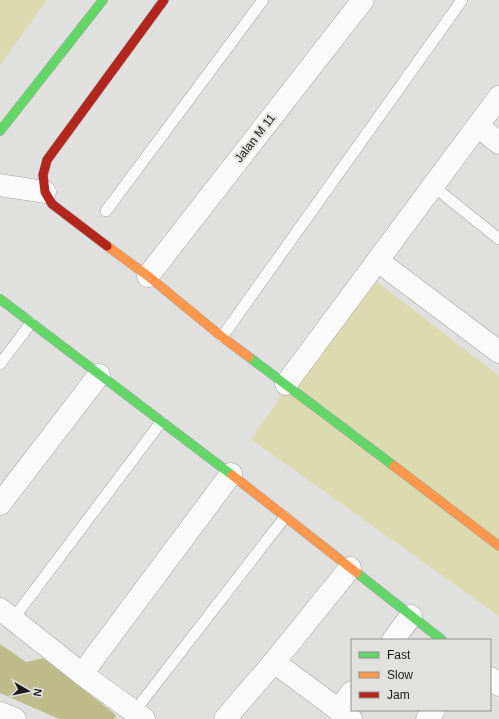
<svg xmlns="http://www.w3.org/2000/svg" width="499" height="719" viewBox="0 0 499 719" font-family="Arial,sans-serif">
<style>
.green{fill:#dcdaaf}
.forest{fill:#bfbc8c}
.lines{fill:none;stroke-linecap:round;stroke-linejoin:round}
.lane-casing{stroke:#a5a5a4;stroke-width:12}
.street-casing{stroke:#a5a5a4;stroke-width:23}
.fast-casing{stroke:#a5a5a4;stroke-width:10}
.slow-casing{stroke:#a5a5a4;stroke-width:10}
.jam-casing{stroke:#a5a5a4;stroke-width:10}
.lane{stroke:#fafafa;stroke-width:11}
.street{stroke:#fafafa;stroke-width:22}
.fast{stroke:#63d668;stroke-width:9}
.slow{stroke:#ff974d;stroke-width:9}
.jam{stroke:#b3261e;stroke-width:9}
.labels{text-anchor:middle;dominant-baseline:central;stroke-width:4;stroke-linejoin:round;paint-order:stroke}
.street-label{font-size:12px;fill:#1a1a18;stroke:#e1e1dd}
</style>
<rect width="100%" height="100%" fill="#e0e0de"/>
<!-- green -->
<g class="green">
<polygon points="0,0 47,0 0,65"/>
<polygon points="367,274 499,376 499,616 251,439"/>
</g>
<!-- forest -->
<polygon class="forest" points="0,644 26,662 44,658 116,715 115,719 59,719 0,693"/>
<g class="lines">
<defs>
<g id="lane">
<polyline points="433,186 499,239"/>
<polyline points="106,211 263,0"/>
<polyline points="222,337 462,0"/>
<polyline points="0,364 31,323"/>
<polyline points="13,619 161,422"/>
<polyline points="134,712 285,517"/>
</g>
<g id="street">
<polyline points="478,126 499,143"/>
<polyline points="0,185 45,192"/>
<polyline points="378,261 499,352"/>
<polyline points="148,276 363,0"/>
<polyline points="286,384 499,97"/>
<polyline points="0,504 99,375"/>
<polyline points="0,609 82,674 144,719"/>
<polyline points="393,640 411,616"/>
<polyline points="274,662 351,719"/>
<polyline points="82,674 231,474"/>
<polyline points="490,678 499,685"/>
<polyline points="339,710 352,692"/>
<polyline points="0,713 15,719"/>
<polyline points="225,719 274,662 350,568"/>
<polyline points="427,719 434,710"/>
</g>
<g id="fast">
<polyline points="0,131 103,0"/>
<polyline points="0,299 232,475"/>
<polyline points="249,357 394,466"/>
<polyline points="357,573 442,640"/>
</g>
<g id="slow">
<polyline points="107,246 148,276 222,337 249,357"/>
<polyline points="394,466 499,546"/>
<polyline points="232,475 357,573"/>
</g>
<polyline id="jam" points="107,246 52,204 45,192 43,175 47,160 164,0"/>
</defs>
<!-- lane casing -->
<use href="#lane" class="lane-casing"/>
<!-- street casing -->
<use href="#street" class="street-casing"/>
<!-- fast casing -->
<use href="#fast" class="fast-casing"/>
<!-- slow casing -->
<use href="#slow" class="slow-casing"/>
<!-- jam casing -->
<use href="#jam" class="jam-casing"/>
<!-- lane -->
<use href="#lane" class="lane"/>
<!-- street -->
<use href="#street" class="street"/>
<!-- fast -->
<use href="#fast" class="fast"/>
<!-- slow -->
<use href="#slow" class="slow"/>
<!-- jam -->
<use href="#jam" class="jam"/>
</g>
<g class="labels">
<!-- street labels -->
<g class="street-label">
<text transform="translate(255 138) rotate(-52)">Jalan M 11</text>
</g>
</g>
<!-- legend -->
<rect x="351" y="639" width="140" height="72" fill="#e1e1dd" stroke="#91918e"/>
<rect x="359" y="652" width="20" height="6" fill="#63d668" stroke="#91918e"/>
<text x="387" y="659" font-size="12" fill="#1a1a18">Fast</text>
<rect x="359" y="672" width="20" height="6" fill="#ff974d" stroke="#91918e"/>
<text x="387" y="679" font-size="12" fill="#1a1a18">Slow</text>
<rect x="359" y="692" width="20" height="6" fill="#b3261e" stroke="#91918e"/>
<text x="387" y="699" font-size="12" fill="#1a1a18">Jam</text>
<!-- north arrow -->
<g transform="translate(28 691) rotate(99)" stroke="#e1e1dd" stroke-width="3" paint-order="stroke">
<path d="M0-3L7 15L0 10L-7 15Z" fill="#1a1a18"/>
<text y="-6" font-size="11" font-weight="bold" text-anchor="middle" fill="#1a1a18">N</text>
</g>
</svg>
